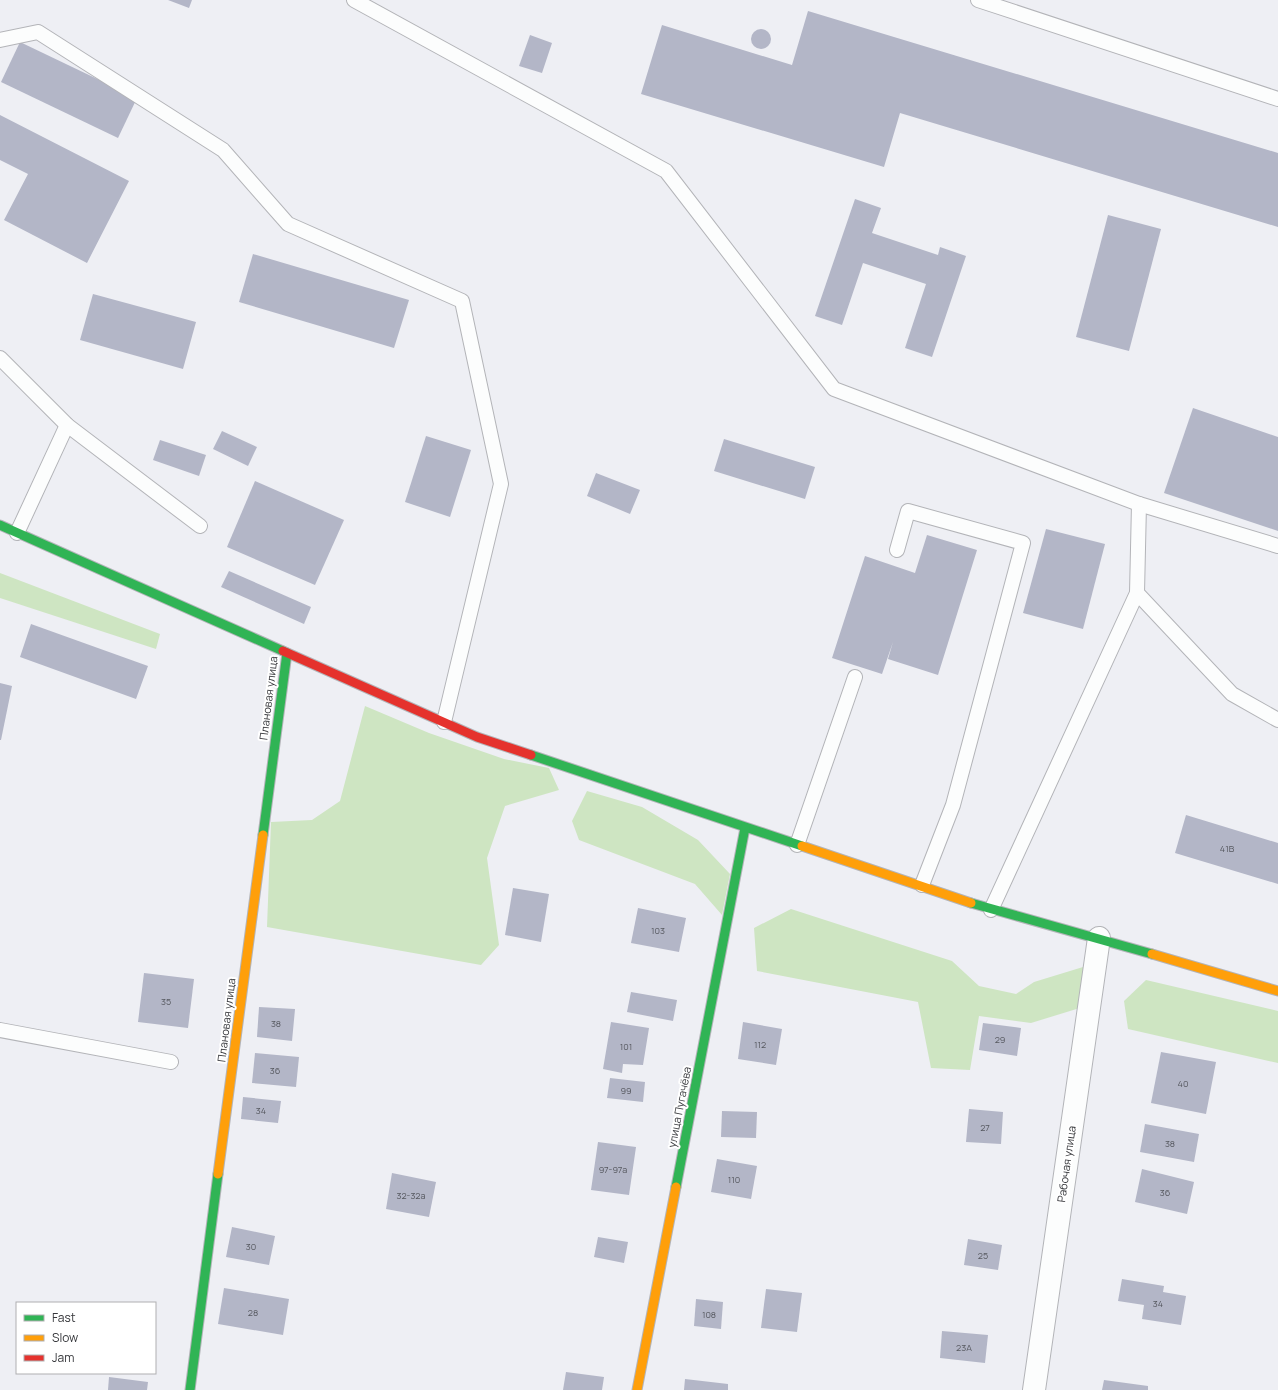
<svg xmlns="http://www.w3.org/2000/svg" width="1278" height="1390" viewBox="0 0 1278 1390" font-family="Manrope,sans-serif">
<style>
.green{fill:#cee5c2}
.building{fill:#b3b6c7}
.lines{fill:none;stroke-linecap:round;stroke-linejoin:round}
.lane-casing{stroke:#b3b4b8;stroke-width:16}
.street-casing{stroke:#b3b4b8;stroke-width:24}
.fast-casing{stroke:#b3b4b8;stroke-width:11}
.slow-casing{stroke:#b3b4b8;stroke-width:11}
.jam-casing{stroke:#b3b4b8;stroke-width:11}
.lane{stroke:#fcfdfd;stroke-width:14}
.street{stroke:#fcfdfd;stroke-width:22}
.fast{stroke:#30b455;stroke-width:9}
.slow{stroke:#ff9f0a;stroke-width:9}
.jam{stroke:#e5322d;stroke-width:9}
.labels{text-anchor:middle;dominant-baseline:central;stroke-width:4;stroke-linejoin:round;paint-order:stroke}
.number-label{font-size:9px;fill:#56585f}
.street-label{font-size:11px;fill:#37383c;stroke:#fff}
</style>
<rect width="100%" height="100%" fill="#eeeff4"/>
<!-- green -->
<g class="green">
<polygon points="0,573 160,634 156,649 0,598"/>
<polygon points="365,706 429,733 504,759 549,768 559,790 505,806 487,858 499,945 481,965 267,927 271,822 312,820 340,801"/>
<polygon points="587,791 642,807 698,840 730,874 722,915 695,884 579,840 572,821"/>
<polygon points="791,909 952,961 979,986 1016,994 1034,982 1083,967 1083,1007 1031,1023 979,1016 970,1070 931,1068 918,1002 757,971 754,928"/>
<polygon points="1146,980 1278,1011 1278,1063 1128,1029 1124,1001"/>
</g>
<!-- building -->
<g class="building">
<polygon points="168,0 192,0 189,8"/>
<polygon points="808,11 1278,153 1278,227 900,113 884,167 641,94 662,25 792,65"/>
<circle cx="761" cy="39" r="10"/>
<polygon points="530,35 552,43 542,73 519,66"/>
<polygon points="20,42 137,98 118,138 1,82"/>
<polygon points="0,115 129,181 87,263 4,220 28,174 0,160"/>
<polygon points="855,199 881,208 872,233 938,255 940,247 966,256 932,357 905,348 926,284 863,263 842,325 815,316"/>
<polygon points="1108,215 1161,229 1129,351 1076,337"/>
<polygon points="253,254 409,300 394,348 239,302"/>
<polygon points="93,294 196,322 183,369 80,340"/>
<polygon points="1193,408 1278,437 1278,531 1164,493"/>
<polygon points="222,431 257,447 248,466 213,449"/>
<polygon points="426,436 471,450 450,517 405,502"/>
<polygon points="724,439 815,467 805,499 714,471"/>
<polygon points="160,440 206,455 199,476 153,460"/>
<polygon points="596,473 640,490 630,514 587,496"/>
<polygon points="255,481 344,520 315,585 227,547"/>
<polygon points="1046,529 1105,544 1083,629 1023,613"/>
<polygon points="927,535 977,550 938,675 888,659 893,642 882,674 832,658 865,556 915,573"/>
<polygon points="229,571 311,607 304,624 221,587"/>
<polygon points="31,624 148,666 136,699 20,657"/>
<polygon points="0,683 12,686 1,740 0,740"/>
<polygon points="1186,815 1278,843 1278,884 1175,853"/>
<polygon points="513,888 549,894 541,942 505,935"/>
<polygon points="638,908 686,918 679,952 631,943"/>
<polygon points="144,973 194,979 188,1028 138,1022"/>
<polygon points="631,992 677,1000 673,1021 627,1012"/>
<polygon points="259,1007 295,1009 292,1041 257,1037"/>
<polygon points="611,1022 649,1028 643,1065 623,1064 622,1073 603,1069"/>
<polygon points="743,1022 782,1029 776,1065 738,1059"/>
<polygon points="983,1023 1021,1028 1017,1056 979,1050"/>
<polygon points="1161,1052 1216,1062 1206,1114 1151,1103"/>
<polygon points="255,1053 299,1057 296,1087 252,1083"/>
<polygon points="610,1078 645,1082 643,1102 607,1098"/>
<polygon points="243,1097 281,1101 278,1123 241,1119"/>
<polygon points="969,1109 1003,1112 1001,1144 966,1142"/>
<polygon points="722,1111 757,1112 756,1138 721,1137"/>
<polygon points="1145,1124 1199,1134 1194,1162 1140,1152"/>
<polygon points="598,1142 636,1147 629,1195 591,1190"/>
<polygon points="717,1159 757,1166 751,1199 711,1192"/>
<polygon points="1142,1169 1194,1182 1187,1214 1135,1202"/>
<polygon points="392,1173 436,1182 429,1217 386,1209"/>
<polygon points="232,1227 275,1236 269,1265 226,1257"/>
<polygon points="598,1237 628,1242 624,1263 594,1257"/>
<polygon points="968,1239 1002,1245 998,1270 964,1265"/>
<polygon points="1122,1279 1164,1286 1163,1292 1186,1296 1181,1325 1142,1319 1144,1305 1118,1301"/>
<polygon points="224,1288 289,1299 283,1335 218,1324"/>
<polygon points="766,1289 802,1293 797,1332 761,1328"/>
<polygon points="696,1299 723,1302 721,1329 694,1326"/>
<polygon points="942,1331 988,1335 985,1363 940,1358"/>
<polygon points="566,1372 604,1377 602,1390 563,1390"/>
<polygon points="109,1377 148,1382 147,1390 108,1390"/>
<polygon points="685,1379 728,1384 728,1390 684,1390"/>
<polygon points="1104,1380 1148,1386 1148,1390 1102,1390"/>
</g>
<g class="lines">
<defs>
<g id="lane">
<polyline points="354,0 666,171 834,389 1139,504 1278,546"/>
<polyline points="978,0 1278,99"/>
<polyline points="0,40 38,32 223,150 288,224 462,301 501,484 444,722"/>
<polyline points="0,358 67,425 200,526"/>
<polyline points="1139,504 1137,593 1232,694 1278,720"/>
<polyline points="17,533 67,425"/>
<polyline points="897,550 908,511 1023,543 953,805 922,885"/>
<polyline points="797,845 855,677"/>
<polyline points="991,910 1137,593"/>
<polyline points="0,1030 171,1062"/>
</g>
<polyline id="street" points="1034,1390 1099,938"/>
<g id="fast">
<polyline points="0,525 283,651"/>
<polyline points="531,755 802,846"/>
<polyline points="263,835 287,653"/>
<polyline points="971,903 1152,954"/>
<polyline points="676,1187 745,828"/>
<polyline points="190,1390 218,1174"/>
</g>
<g id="slow">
<polyline points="802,846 971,903"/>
<polyline points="1152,954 1278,991"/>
<polyline points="218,1174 263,835"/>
<polyline points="637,1390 676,1187"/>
</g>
<polyline id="jam" points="283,651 477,737 531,755"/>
</defs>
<!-- lane casing -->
<use href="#lane" class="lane-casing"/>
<!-- street casing -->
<use href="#street" class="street-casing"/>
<!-- fast casing -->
<use href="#fast" class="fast-casing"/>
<!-- slow casing -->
<use href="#slow" class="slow-casing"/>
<!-- jam casing -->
<use href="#jam" class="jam-casing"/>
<!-- lane -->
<use href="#lane" class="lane"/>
<!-- street -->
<use href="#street" class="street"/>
<!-- fast -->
<use href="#fast" class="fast"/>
<!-- slow -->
<use href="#slow" class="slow"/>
<!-- jam -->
<use href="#jam" class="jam"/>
</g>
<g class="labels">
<!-- number labels -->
<g class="number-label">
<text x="1227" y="848">41В</text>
<text x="658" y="930">103</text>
<text x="166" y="1001">35</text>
<text x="276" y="1023">38</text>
<text x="1000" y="1039">29</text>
<text x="760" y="1044">112</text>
<text x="626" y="1046">101</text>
<text x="275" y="1070">36</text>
<text x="1183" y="1083">40</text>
<text x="626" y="1090">99</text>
<text x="261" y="1110">34</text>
<text x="985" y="1127">27</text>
<text x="1170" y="1143">38</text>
<text x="613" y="1169">97-97а</text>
<text x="734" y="1179">110</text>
<text x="1165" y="1192">36</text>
<text x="411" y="1195">32-32а</text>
<text x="251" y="1246">30</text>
<text x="983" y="1255">25</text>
<text x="1158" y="1303">34</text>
<text x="253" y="1312">28</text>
<text x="709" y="1314">108</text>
<text x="964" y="1347">23А</text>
</g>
<!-- street labels -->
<g class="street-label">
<text transform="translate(268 698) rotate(-83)">Плановая улица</text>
<text transform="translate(226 1020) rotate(-83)">Плановая улица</text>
<text transform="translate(679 1107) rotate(-79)">улица Пугачёва</text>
<text transform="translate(1066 1164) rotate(-82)">Рабочая улица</text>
</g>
</g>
<!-- legend -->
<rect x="16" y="1302" width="140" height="72" fill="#ffffff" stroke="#afafb1"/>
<rect x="24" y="1315" width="20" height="6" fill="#30b455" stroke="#afafb1"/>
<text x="52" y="1322" font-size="12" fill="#37383c">Fast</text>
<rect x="24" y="1335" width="20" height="6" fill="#ff9f0a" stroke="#afafb1"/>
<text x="52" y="1342" font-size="12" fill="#37383c">Slow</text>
<rect x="24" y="1355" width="20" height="6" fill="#e5322d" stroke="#afafb1"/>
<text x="52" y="1362" font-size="12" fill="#37383c">Jam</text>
</svg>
